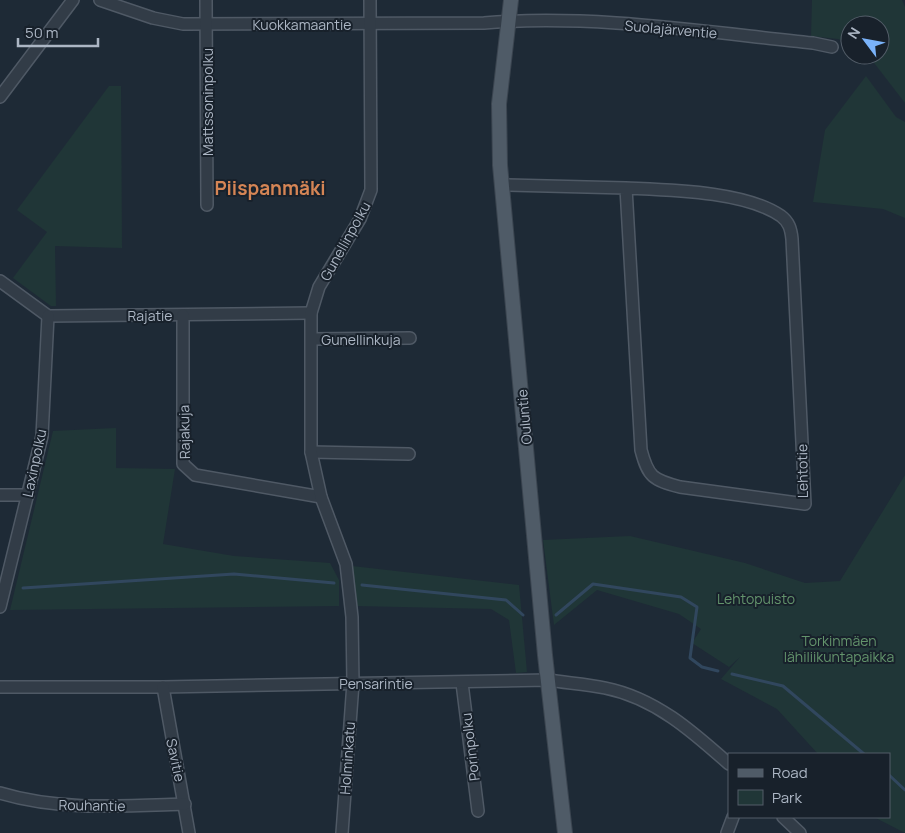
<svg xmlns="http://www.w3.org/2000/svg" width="905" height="833" viewBox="0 0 905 833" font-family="Manrope,sans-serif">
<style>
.green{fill:#203637}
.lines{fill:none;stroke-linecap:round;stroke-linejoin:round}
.stream{stroke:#31475e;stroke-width:3}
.minor-casing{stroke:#4f5965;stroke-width:14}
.major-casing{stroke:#3b4550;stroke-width:16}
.minor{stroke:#323c47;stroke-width:11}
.major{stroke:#4f5b67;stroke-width:14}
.labels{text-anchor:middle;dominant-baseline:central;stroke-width:4;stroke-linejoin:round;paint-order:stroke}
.street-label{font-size:14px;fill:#acb6c4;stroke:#18212b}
.park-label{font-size:14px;fill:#63946c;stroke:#18212b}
.district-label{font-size:19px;font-weight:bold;fill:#d58555;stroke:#18212b}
</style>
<rect width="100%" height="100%" fill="#1e2a36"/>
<!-- green -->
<g class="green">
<polygon points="812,0 902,0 905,7 905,103 868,55 880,55 880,25 850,25 850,44 838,39 811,36"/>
<polygon points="866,76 896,117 905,122 905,218 883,209 813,202 825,130"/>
<polygon points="109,86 121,86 122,248 55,246 56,306 51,306 13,278 47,232 17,210"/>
<polygon points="116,428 116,468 175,469 163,544 234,556 330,563 339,580 339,606 10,610 53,431"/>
<polygon points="905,475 905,833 874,817 889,817 889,754 818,754 777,709 721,679 740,657 729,667 692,643 701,629 679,614 597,590 554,625 543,540 630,536 745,563 805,583 840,581"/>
<polygon points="352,566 519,585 527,672 516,673 509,620 491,609 356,606"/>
</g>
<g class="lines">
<!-- stream -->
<g class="stream">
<polyline points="362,585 506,600 523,615"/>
<polyline points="23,588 234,574 334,583"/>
<polyline points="556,615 593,584 681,597 697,607 690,658 702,667 718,671"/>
<polyline points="732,674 783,686 864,754"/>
<polyline points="889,775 905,790"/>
</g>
<defs>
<g id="minor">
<path d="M100,0L153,18L183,24L484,23C593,14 705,32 813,43L832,47"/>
<polyline points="206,0 207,205"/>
<polyline points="0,97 73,0"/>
<path d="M503,185L626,188C669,190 745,191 781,216C789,222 791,229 792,239L805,504L680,487C653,480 648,477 641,450L626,188"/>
<polyline points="0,281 48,316 311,313"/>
<polyline points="183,315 183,464 195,475 321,497"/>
<polyline points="312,339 410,338"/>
<polyline points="311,452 409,454"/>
<polyline points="0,495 28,495"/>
<polyline points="0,607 42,436 48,316"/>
<polyline points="462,683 478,811"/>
<path d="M0,687H163L548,680C567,683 587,684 605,688C655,698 692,731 729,764"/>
<polyline points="163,687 189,833"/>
<path d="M0,793C59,811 124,806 185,804"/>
<polyline points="783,817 800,833"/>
<polyline points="342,833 353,683 352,617 346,564 321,497 311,452 311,313 319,287 360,219 371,190 370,0"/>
<polyline points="727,833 733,817"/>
</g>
<polyline id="major" points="511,0 499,104 500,165 545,655 565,833"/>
</defs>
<!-- minor casing -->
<use href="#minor" class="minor-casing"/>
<!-- major casing -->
<use href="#major" class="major-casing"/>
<!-- minor -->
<use href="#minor" class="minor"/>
<!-- major -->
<use href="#major" class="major"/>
</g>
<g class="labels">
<!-- street labels -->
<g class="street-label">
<text x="302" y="24">Kuokkamaantie</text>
<text transform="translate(671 29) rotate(5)">Suolajärventie</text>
<text transform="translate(207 102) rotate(-90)">Mattssoninpolku</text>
<text transform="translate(345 241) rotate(-61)">Gunellinpolku</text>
<text x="150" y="315">Rajatie</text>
<text x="361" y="339">Gunellinkuja</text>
<text transform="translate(524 417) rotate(-95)">Ouluntie</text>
<text transform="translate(184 432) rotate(-91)">Rajakuja</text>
<text transform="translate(34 463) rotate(-78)">Laxinpolku</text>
<text transform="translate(802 471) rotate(-91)">Lehtotie</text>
<text x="376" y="683">Pensarintie</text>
<text transform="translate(470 747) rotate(-97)">Porinpolku</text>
<text transform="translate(347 758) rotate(-86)">Holminkatu</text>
<text transform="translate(176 760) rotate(78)">Savitie</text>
<text transform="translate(92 805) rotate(1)">Rouhantie</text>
</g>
<!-- park labels -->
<g class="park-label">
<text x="756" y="598">Lehtopuisto</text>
<text x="839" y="640">Torkinmäen<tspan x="839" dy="16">lähiliikuntapaikka</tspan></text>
</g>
<!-- district labels -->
<g class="district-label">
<text x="270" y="188">Piispanmäki</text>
</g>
</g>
<!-- legend -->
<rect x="728" y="753" width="162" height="65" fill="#18212b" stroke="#535d68"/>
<rect x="738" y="769" width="25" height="8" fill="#4f5b67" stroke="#535d68"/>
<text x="772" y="778" font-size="15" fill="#acb6c4">Road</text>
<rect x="738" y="790" width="25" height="15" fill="#203637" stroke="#535d68"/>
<text x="772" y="803" font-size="15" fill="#acb6c4">Park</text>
<!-- north arrow -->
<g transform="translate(865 40) rotate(302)"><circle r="24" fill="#18212b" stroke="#535d68"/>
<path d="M0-4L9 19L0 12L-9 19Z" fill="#7ab3fa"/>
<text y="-8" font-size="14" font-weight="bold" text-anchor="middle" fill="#acb6c4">N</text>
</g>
<!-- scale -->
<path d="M18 38v8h80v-8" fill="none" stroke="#acb6c4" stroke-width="2.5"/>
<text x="25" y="38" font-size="15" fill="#acb6c4" stroke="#18212b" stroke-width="4" paint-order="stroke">50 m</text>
</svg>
